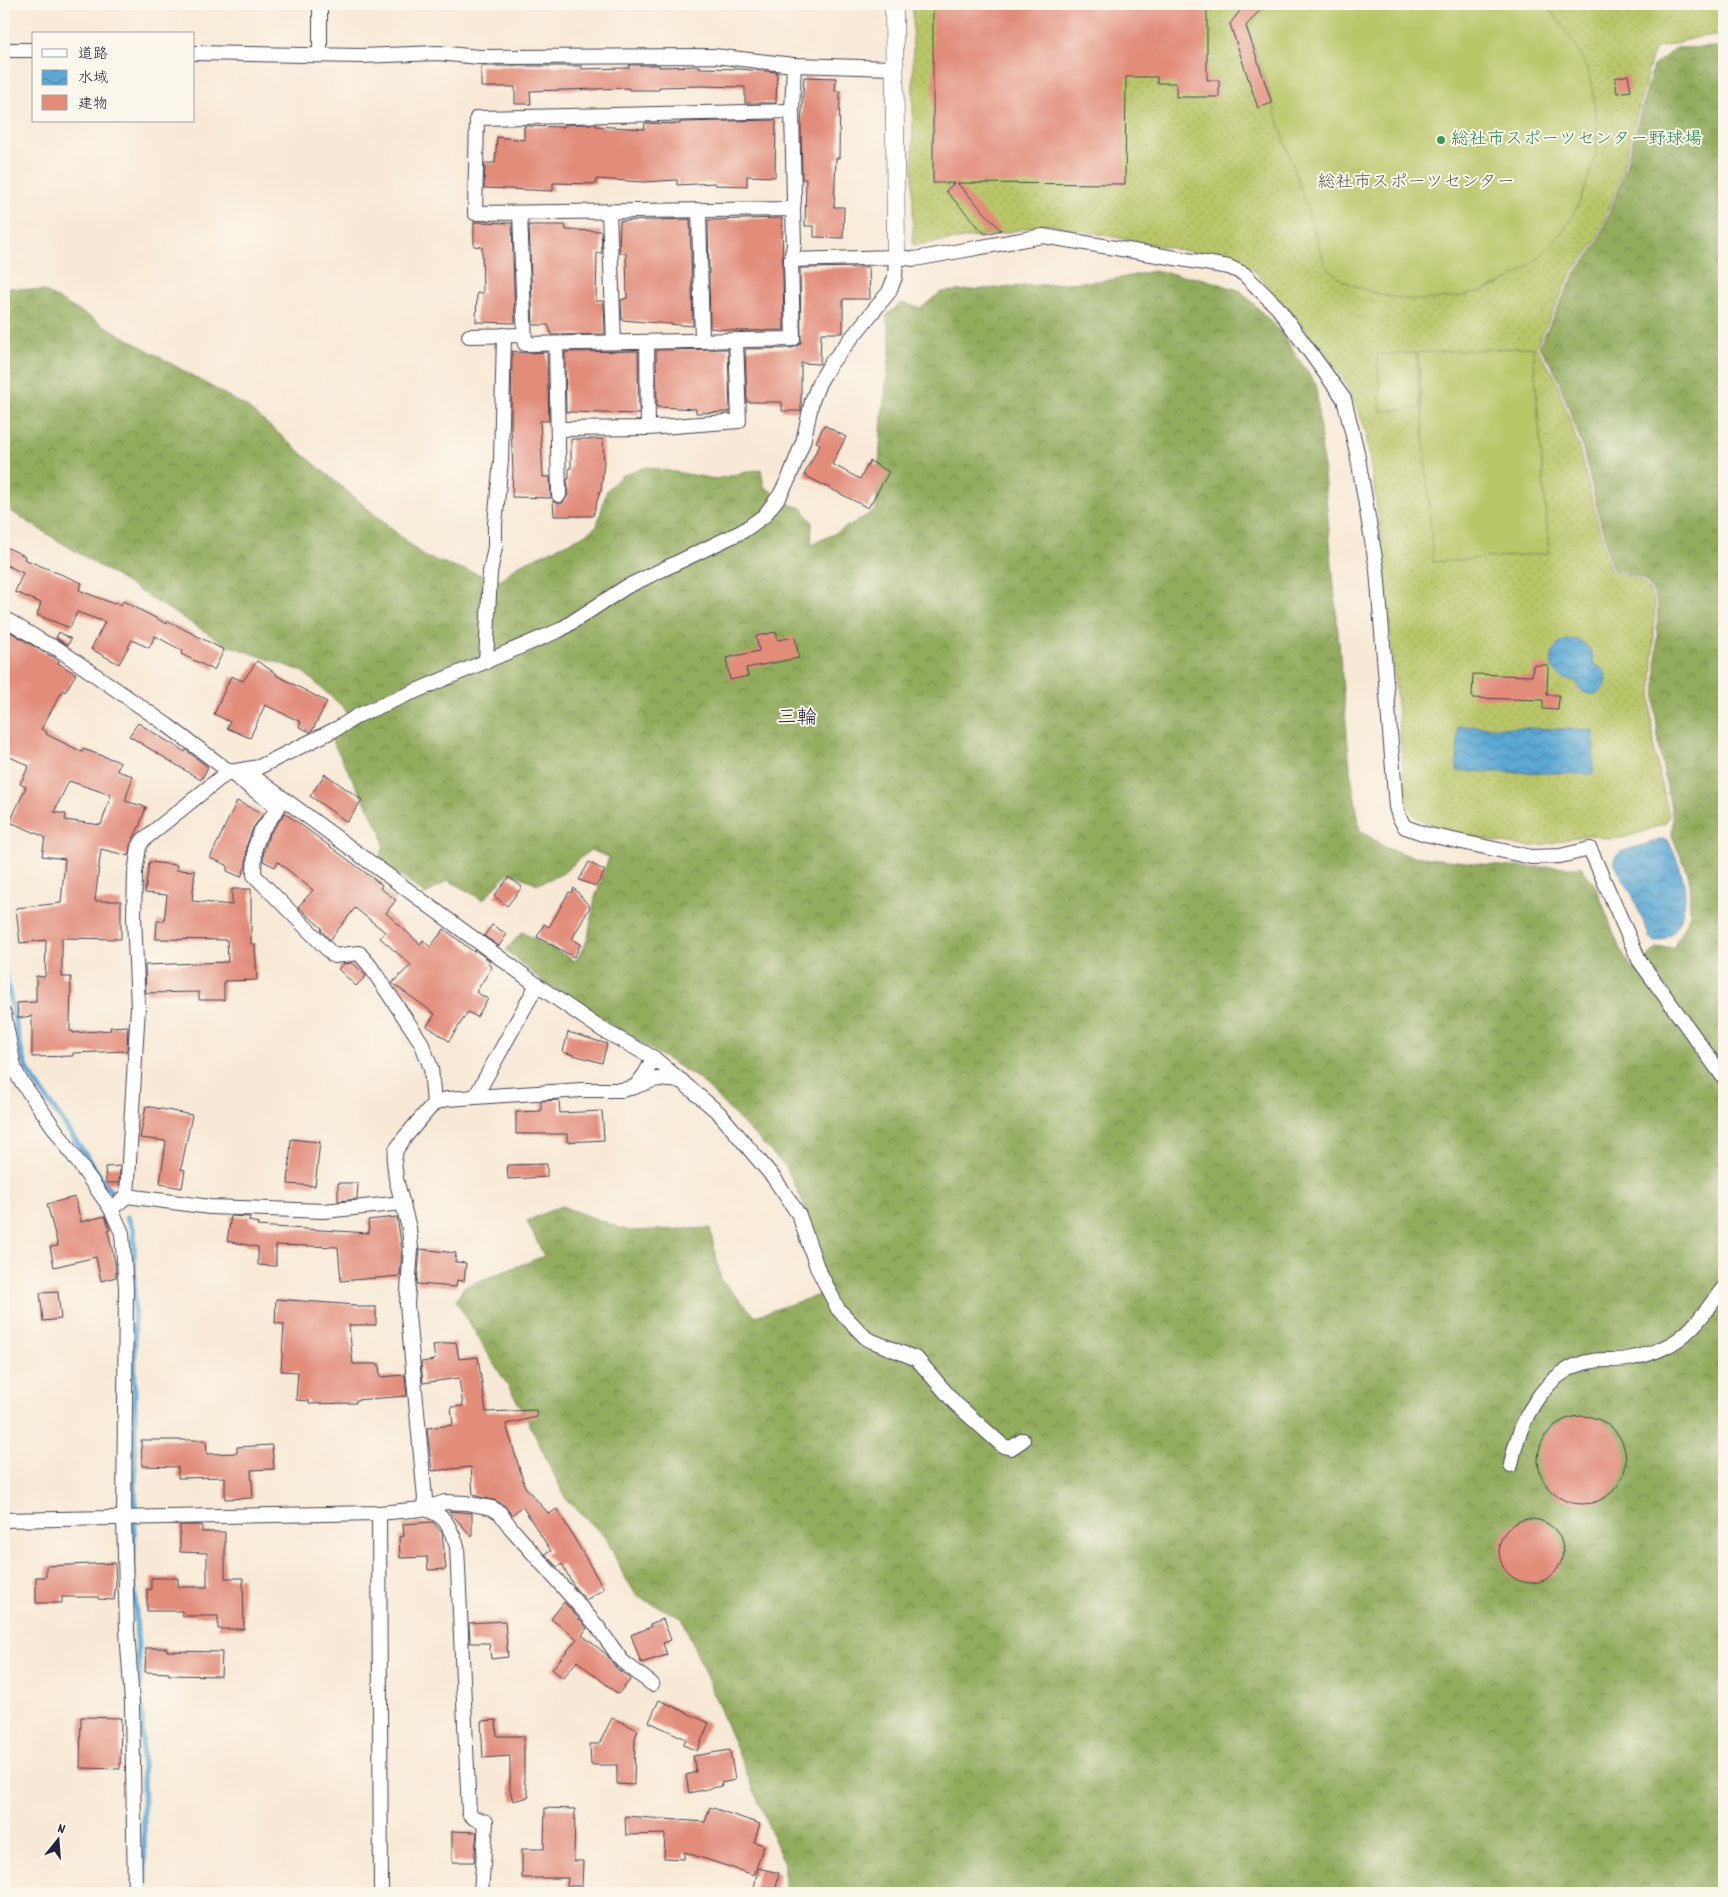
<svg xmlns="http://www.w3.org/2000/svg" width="1728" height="1897" viewBox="0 0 1728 1897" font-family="Dekko,'Klee One',sans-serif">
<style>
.grass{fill:url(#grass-dots);stroke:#6e7452}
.forest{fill:url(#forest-crowns);stroke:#5a664c}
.garden{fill:#b9c669;stroke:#6e7452}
.water{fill:url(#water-waves);stroke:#3e6588}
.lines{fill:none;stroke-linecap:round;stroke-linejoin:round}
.stream{stroke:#5ba8d4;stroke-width:5.5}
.building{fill:#e28c7a;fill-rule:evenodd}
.minor-casing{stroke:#424052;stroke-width:16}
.tertiary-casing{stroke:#424052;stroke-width:19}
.minor{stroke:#fff;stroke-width:14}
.tertiary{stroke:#fff;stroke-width:18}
.leisure-dot{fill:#2e9e5b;stroke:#fbf7ec;stroke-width:2}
.labels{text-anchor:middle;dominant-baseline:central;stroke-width:4;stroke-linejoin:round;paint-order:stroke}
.leisure-label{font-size:18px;fill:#27864d;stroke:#fbf7ec;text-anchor:start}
.park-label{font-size:18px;fill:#575b4b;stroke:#fbf7ec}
.quarter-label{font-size:20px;fill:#22223b;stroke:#fbf7ec}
</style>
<defs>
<pattern id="grass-dots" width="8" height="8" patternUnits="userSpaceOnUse" patternTransform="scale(1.25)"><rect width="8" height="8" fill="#b9c669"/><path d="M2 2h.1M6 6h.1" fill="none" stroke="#9faa5c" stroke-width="1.8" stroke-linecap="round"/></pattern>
<pattern id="forest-crowns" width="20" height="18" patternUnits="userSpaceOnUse" patternTransform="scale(1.25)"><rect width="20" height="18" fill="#92ab5d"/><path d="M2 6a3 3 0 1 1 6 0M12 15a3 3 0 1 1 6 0" fill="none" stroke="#778b4e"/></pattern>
<pattern id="water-waves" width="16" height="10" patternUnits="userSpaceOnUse" patternTransform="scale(1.25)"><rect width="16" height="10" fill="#5ba8d4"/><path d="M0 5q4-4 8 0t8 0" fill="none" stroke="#4b88ad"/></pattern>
</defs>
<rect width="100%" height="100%" fill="#fbf7ec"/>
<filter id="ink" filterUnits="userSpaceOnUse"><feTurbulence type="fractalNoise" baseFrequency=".02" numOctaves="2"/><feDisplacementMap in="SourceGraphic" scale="10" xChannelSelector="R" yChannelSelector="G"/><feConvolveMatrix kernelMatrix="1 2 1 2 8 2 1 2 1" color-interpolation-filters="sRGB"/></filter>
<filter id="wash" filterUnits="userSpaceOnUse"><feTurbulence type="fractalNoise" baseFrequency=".0096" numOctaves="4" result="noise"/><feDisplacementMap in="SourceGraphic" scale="20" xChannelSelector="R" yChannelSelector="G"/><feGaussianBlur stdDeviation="1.12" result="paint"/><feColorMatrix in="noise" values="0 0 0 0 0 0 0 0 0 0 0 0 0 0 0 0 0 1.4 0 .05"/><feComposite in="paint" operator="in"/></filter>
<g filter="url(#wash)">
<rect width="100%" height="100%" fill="#f8e9d6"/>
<!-- grass -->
<path class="grass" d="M913,4H1724V36H1702L1654,49L1620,179L1595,244L1572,272L1536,347L1554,375L1578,444L1610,571C1636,578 1646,576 1655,605L1651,712L1655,754L1669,816L1665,823C1648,829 1629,839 1610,839C1604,839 1598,835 1592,835C1569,836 1547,848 1524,846C1505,845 1433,828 1418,818C1411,813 1409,807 1406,800L1382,543L1365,427L1343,378L1296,319L1252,268L1234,260L1046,224L998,234L913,245Z"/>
<!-- forest -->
<path class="forest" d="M1724,47V1893H784V1863L682,1618L638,1597L624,1576L606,1538L566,1499L523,1411L456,1301L464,1287L544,1256L527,1221L561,1206L629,1231L710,1228L721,1280L755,1316L822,1294L801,1242L809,1215L786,1167L699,1079L544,983L506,950L522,932L576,961L588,938L595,898L609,857L590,850L562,874L538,884L509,872L483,900L448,880L426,895L379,860L384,845L381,832L330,737L354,724L344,708L302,671L225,644L4,507V287L44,291L247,407L425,557L500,581L517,566L581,537L597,526L607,490L621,476L646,467L716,479L761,469L764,486L788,504L802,508L812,522L811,545L838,532L876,510L882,417L891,345L886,316L901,303L921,308L941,292L1111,280L1154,271L1204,279L1241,291L1280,331L1316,385L1350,768L1360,830L1386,848L1412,856L1509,867H1581L1596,887L1619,947L1633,970L1657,948L1674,947L1690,914L1689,876L1672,836L1673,819L1660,753L1655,710L1658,605C1648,575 1640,577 1612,569L1581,442L1556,373L1539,346L1575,273L1597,245L1623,177L1653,66L1676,48Z"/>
<!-- garden -->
<g class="garden">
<path d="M1267,4H1541L1546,5C1565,29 1584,53 1591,84C1596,106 1599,129 1596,151C1595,159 1592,166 1590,173C1574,231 1529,282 1467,295C1452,298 1438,299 1422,300C1396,300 1365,292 1342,280C1336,276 1330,269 1325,264L1248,28Z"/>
<polygon points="1533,347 1549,553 1433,562 1418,353"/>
<polygon points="1416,353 1420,408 1381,411 1377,355"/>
</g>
<!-- water -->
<g class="water">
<path d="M1571,639C1585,641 1594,650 1593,664C1602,667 1607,672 1607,682L1600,692C1589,697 1580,693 1576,681L1564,679L1553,669C1548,654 1556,642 1571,639Z"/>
<polygon points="1458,726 1594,730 1593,774 1457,771"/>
<path d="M1663,839L1668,840C1681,867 1693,895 1678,924C1673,935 1667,939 1655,942L1650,938L1632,894L1615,865V857L1620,852Z"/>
</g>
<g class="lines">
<!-- stream -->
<g class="stream">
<polyline points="4,969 22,1054 28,1071 111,1192"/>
<polyline points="127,1217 134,1230 135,1508 133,1566 142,1718 145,1893"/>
</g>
</g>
<g id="blocks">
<!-- building -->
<g class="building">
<polygon points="933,4 1207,4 1207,80 1219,80 1219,97 1176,97 1176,83 1157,83 1157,77 1126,77 1125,184 957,183 1001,230 985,234 946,191 954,183 933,183"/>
<polygon points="1245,4 1265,4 1246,26 1272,103 1258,108 1230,24"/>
<polygon points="629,65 659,65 659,67 700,66 700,68 740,69 777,72 776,103 745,103 745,87 701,86 659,87 659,90 629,90 629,88 530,91 531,104 515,104 515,87 481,87 481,66 582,66 582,69 629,68"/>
<polygon points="1628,75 1631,91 1617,93 1615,78"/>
<polygon points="804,77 836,78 835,91 840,91 839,158 836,158 834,207 844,207 843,238 814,237 814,226 805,226 806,179 802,179 801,126"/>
<polygon points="776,120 775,177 747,176 747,186 715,185 715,183 677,185 677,180 643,182 596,179 596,184 553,183 553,191 484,188 485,163 495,163 497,137 524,140 524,126 564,127 564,125 593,124 596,124 596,126 644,129 645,123 680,124 680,122"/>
<polygon points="782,218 784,330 740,331 710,328 708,220"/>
<polygon points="690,219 693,326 622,320 621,300 627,298 626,253 619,253 620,221"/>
<polygon points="474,222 512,223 515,323 476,322 477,293 483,293 482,247 474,246"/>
<polygon points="529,225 565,225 566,230 601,231 602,253 597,253 596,301 604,301 605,334 552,335 548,325 533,325"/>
<polygon points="869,267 870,299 843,299 843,333 821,333 820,364 801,363 801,411 782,411 782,402 747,402 745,349 793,348 801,343 800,268"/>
<polygon points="728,349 730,412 696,413 696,409 657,407 656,350"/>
<polygon points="512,351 525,353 547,352 549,421 540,421 543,477 550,477 551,498 512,497 513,471 511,427"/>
<polygon points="638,351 639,414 566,412 565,352"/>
<polygon points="824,425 846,437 832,464 860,479 870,461 889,472 868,508 804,475 820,444 816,442"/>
<polygon points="571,439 603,439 604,462 601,491 600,491 593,516 554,516 553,501 559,504 563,503 568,495 567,479 569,479 569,468 571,468"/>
<polygon points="4,546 25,556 24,559 82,583 79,590 114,604 115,602 121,605 123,601 167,624 168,621 224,650 214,670 181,654 183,651 155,636 149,648 132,640 119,664 91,649 105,622 77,612 70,628 37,615 41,603 15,592 23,573 4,564"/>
<path d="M4,628L48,655L54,657L59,661L58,663L76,674L65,692L63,690L41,729L47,732L46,734L82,752L83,749L120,762L117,771L133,776L125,801L146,807L139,827L130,845L129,856L101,849L95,901H121V939L62,938V977H71L70,1031H73V1033L111,1030L110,1027L128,1026L127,1051L73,1053V1056L32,1057V1016L18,1018L17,1003L36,1002V976L45,977L46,940L20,943L16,908L61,903L65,859L42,856L45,837L10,822L26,787L20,784L29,766L4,754ZM69,781L111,795L101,825L65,820L66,814L54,812Z"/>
<polygon points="59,632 71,639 68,645 56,638"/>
<polygon points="776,632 778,640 795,637 799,658 746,668 748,676 730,680 726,658 759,651 756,636"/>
<polygon points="257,661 277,674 276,675 327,702 312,731 310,732 299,727 301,722 265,705 250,738 227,728 230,722 214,714 231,676 243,681"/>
<polygon points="1533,665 1548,665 1547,695 1559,695 1558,710 1543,709 1543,700 1472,698 1473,674 1532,676"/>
<polygon points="138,723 185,752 186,750 208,767 201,780 129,736"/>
<polygon points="325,774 362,800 347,822 310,796"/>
<polygon points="237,801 263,814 253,828 247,844 246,866 241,877 227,871 227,865 210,858"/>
<polygon points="285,813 382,885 380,888 396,900 386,913 420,944 423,940 430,947 444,929 474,952 475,950 490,961 488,964 492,967 476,992 488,999 477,1017 468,1012 449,1041 427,1026 435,1014 392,983 411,965 380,938 385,932 355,908 330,940 321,930 322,928 298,907 313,890 278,862 275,867 263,861 264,849 269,835"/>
<polygon points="149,862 177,865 176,870 195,871 192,901 232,905 232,889 251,889 251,944 255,944 257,980 224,981 224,1000 199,1000 199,992 146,993 145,965 228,962 227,940 156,939 157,921 164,921 167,895 145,893"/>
<polygon points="589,862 605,871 596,886 579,880"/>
<polygon points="509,877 522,887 507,906 494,896"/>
<polygon points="574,888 590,907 572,939 581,944 574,957 537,937 544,924 549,927 569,892 571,893"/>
<polygon points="492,925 507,934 499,946 484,936"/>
<polygon points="353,963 366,976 356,986 338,969 343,964"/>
<polygon points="568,1032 607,1044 602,1063 563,1052"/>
<polygon points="559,1100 560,1113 602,1111 604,1140 567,1142 567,1134 516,1134 516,1112 541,1111 541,1101"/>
<polygon points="146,1106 192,1115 181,1169 185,1170 182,1188 160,1184 166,1141 140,1138"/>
<polygon points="291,1139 320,1142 315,1186 288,1184"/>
<polygon points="547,1164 547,1177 508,1179 507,1165"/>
<polygon points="120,1166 119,1183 106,1183 105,1167"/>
<polygon points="338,1183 358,1183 357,1199 338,1201"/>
<polygon points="75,1197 81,1222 105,1216 110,1230 108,1231 115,1263 116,1277 101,1281 96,1257 54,1267 50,1247 58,1246 47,1204"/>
<polygon points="231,1216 250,1217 249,1221 258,1223 257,1226 369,1233 368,1220 397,1217 402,1249 400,1276 341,1281 338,1247 276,1245 276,1266 258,1265 258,1247 227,1241"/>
<polygon points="420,1249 456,1253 455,1262 466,1263 464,1281 457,1280 456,1287 417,1284"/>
<polygon points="58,1292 61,1319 43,1321 40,1293"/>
<polygon points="276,1299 356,1305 356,1307 376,1307 376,1325 349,1325 353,1364 379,1364 380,1377 405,1375 407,1396 356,1400 356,1403 309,1404 309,1401 296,1400 298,1372 281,1371 284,1324 275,1323"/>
<polygon points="456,1342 459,1359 478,1357 486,1412 536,1410 537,1417 506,1424 525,1487 549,1514 557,1509 604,1589 586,1600 575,1588 562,1564 557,1567 545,1554 551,1551 522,1506 512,1515 505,1506 497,1501 473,1495 471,1467 432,1471 427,1428 453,1425 451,1407 463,1406 459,1378 423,1383 421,1362 435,1360 433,1345"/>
<circle cx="1582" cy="1460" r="44"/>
<polygon points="141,1440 206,1440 207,1454 237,1453 237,1447 272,1445 274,1469 251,1470 253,1498 225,1499 225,1477 178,1478 178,1467 142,1466"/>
<polygon points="449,1511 472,1513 472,1537"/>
<circle cx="1531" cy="1551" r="32"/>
<polygon points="433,1522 442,1533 446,1569 428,1570 427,1557 400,1558 399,1537 404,1536 403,1524"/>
<polygon points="180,1525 202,1525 202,1532 225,1532 225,1578 243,1578 244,1629 218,1629 218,1616 182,1616 182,1611 147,1611 147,1589 151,1590 151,1578 178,1578 178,1587 207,1587 207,1553 180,1552"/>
<polygon points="115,1563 116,1585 114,1600 98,1599 98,1597 62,1597 62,1603 36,1603 36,1577 46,1577 46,1566"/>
<polygon points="564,1602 587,1628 582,1635 607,1655 616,1668 631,1679 618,1694 577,1661 563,1678 552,1669 577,1639 551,1619"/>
<polygon points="663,1619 671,1640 663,1643 667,1655 641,1663 631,1635 651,1627 650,1624"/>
<polygon points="505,1621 508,1657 491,1659 489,1643 470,1643 469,1623"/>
<polygon points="146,1648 167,1648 167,1651 222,1652 221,1676 169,1675 169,1673 145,1672"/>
<polygon points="659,1700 709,1723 697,1751 683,1745 686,1739 649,1722"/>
<polygon points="81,1717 121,1718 120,1769 80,1768"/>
<polygon points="612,1718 638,1730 635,1738 634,1785 617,1784 617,1765 591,1765 590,1744 599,1744"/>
<polygon points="496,1720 497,1736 524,1736 524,1780 529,1797 513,1801 510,1790 510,1756 483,1758 481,1721"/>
<polygon points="730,1750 735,1780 721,1783 722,1786 689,1793 686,1775 696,1772 693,1756"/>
<polygon points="710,1807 760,1824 754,1842 764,1845 754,1875 684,1852 684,1859 664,1858 665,1834 626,1835 625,1816 705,1822"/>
<polygon points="545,1808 575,1809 574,1861 583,1861 582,1886 567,1886 568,1878 522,1878 522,1849 544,1849"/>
<polygon points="452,1831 477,1832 474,1862 452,1862"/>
<polygon points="758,1868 779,1873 775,1893 753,1893"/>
</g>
</g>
</g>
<g filter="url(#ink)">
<use href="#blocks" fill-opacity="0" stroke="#424052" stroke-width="1"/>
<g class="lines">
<defs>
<g id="minor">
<polyline points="4,50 34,50"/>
<polyline points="194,53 361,56 438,53 479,57 714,56 794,65 893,68"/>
<polyline points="320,55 320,4"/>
<polyline points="793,209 794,199 792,111 794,65"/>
<polyline points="699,211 702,341"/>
<polyline points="609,212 614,342"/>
<polyline points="520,213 525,344 793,339 791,260 794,245 793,209 475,213 477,118 792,111"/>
<polyline points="791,260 896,257"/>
<polyline points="469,336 524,335"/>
<polyline points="556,344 559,495"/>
<polyline points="648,428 739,421 736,340"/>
<polyline points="558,429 648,428 647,342"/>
<polyline points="4,618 43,642 58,649 167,725 278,808 261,831 255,847 254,875 334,956 359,953 370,966 421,1042 431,1068 434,1103 405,1137 396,1150 394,1161 396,1179 409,1228 411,1249 407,1304 425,1499 423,1509"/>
<polyline points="486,662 490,572 495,547 495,524 501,460 504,335"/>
<polyline points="238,773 254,777 537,985 601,1029 654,1058 719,1113 774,1178 799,1215 817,1267 838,1309 867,1339 917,1359 955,1403 1003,1446 1011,1448 1023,1440"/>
<polyline points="4,1014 14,1067 19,1078 111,1209 122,1233 126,1288 124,1518 127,1630 132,1703 135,1893"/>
<polyline points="636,1086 657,1079 682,1081"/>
<polyline points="475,1097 537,985"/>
<polyline points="434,1103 447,1099 475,1097 582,1090 622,1090 635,1087 645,1074 654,1058"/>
<polyline points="127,1196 138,1007 134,917 135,873 139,847 143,840 219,779 230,772 259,767 338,728 359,715 560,630 626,587 743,531 764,516 780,495 789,478 803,442 812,401 819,383 831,363 889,292 895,277 896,257 915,259 1043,236 1229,267 1244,274 1278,308 1344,399 1357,452 1377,570 1396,807 1399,817 1405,827 1425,834 1531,857 1560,856 1590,849 1639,960 1724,1078"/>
<polyline points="111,1209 127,1196 210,1207 324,1211 403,1203"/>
<path d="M1511,1465C1519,1421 1545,1368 1593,1361C1604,1359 1616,1361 1627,1359C1638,1357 1653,1353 1663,1348C1690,1337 1707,1309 1724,1287"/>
<path d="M423,1509C446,1514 449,1526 457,1546L469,1813L474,1818L486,1822L481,1893"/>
<polyline points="379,1513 381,1893"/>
<polyline points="4,1520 379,1513 423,1509 445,1502 466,1503 492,1508 500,1513 511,1528 597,1626 622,1661 652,1684"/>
</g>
<polyline id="tertiary" points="894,4 896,257"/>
</defs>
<!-- minor casing -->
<use href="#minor" class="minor-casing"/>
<!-- tertiary casing -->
<use href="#tertiary" class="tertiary-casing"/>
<!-- minor -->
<use href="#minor" class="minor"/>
<!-- tertiary -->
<use href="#tertiary" class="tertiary"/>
</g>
</g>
<!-- markers -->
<circle class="leisure-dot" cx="1441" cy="140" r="5"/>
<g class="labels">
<!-- leisure labels -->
<g class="leisure-label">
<text x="1451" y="140">総社市スポーツセンター野球場</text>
</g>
<!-- park labels -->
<g class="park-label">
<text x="1416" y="183">総社市スポーツセンター</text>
</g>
<!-- quarter labels -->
<g class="quarter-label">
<text x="797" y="719">三輪</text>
</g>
</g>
<!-- margin -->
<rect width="1728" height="1897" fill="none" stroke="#fbf7ec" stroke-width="20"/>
<!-- legend -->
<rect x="32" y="32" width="162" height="90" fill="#fbf7ec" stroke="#a4a2a5"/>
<rect x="42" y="49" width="25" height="8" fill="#ffffff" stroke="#a4a2a5"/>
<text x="78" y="58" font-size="15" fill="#22223b">道路</text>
<rect x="42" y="70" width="25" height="15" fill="url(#water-waves)" stroke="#a4a2a5"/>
<text x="78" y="82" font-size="15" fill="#22223b">水域</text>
<rect x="42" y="95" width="25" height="15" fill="#e28c7a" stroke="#a4a2a5"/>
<text x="78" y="108" font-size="15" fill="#22223b">建物</text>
<!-- north arrow -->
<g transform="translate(58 1840) rotate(17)" stroke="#fbf7ec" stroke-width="4" paint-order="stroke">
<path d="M0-4L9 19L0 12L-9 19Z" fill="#22223b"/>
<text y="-8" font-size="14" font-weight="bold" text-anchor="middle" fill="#22223b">N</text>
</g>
</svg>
